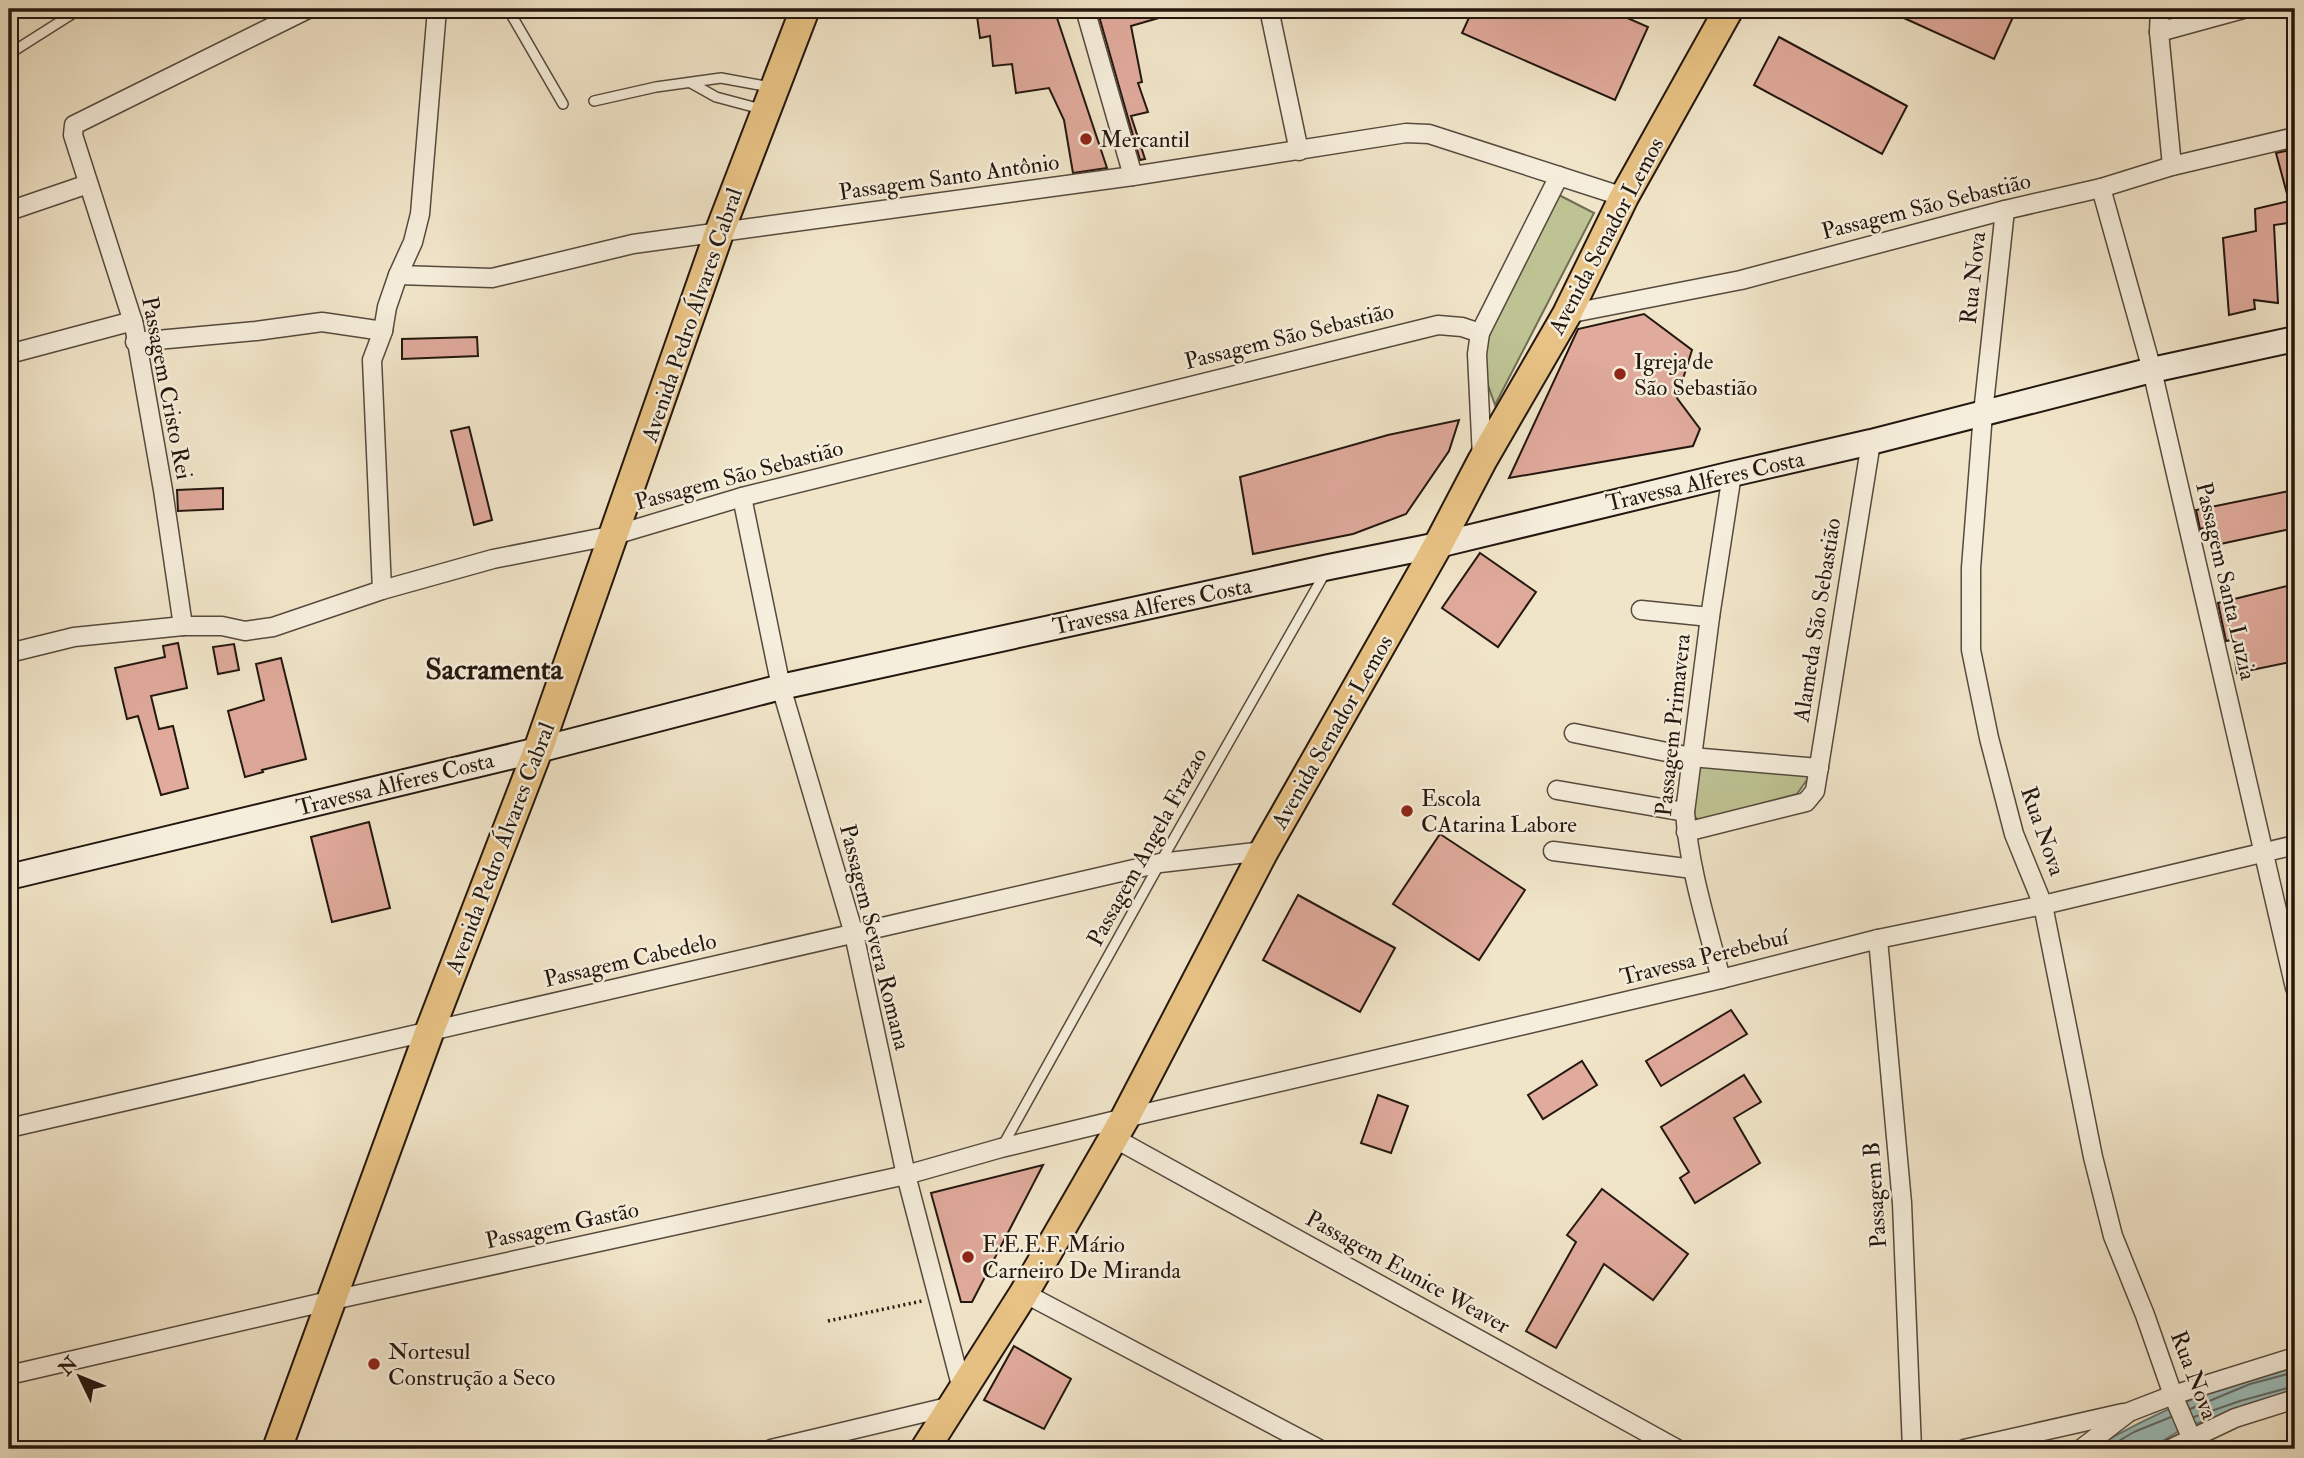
<svg xmlns="http://www.w3.org/2000/svg" width="2304" height="1458" viewBox="0 0 2304 1458" font-family="'IM FELL Double Pica',serif">
<style>
.green{fill:#bec394;stroke:#706d52;stroke-width:2}
.water{fill:#9cbebc;stroke:#6c7b77;stroke-width:2}
.lines{fill:none;stroke-linecap:round;stroke-linejoin:round}
.shore{stroke:#606a66;stroke-width:2}
.building{fill:#e0aa9c;stroke:#23170f;stroke-width:2}
.lane-casing{stroke:#564a3e;stroke-width:12}
.street-casing{stroke:#564a3e;stroke-width:21}
.secondary-casing{stroke:#23170f;stroke-width:28}
.primary-casing{stroke:#23170f;stroke-width:32}
.path{stroke:#23170f;stroke-width:3.5;stroke-dasharray:2 3.5;stroke-linecap:butt}
.lane{stroke:#f6eedc;stroke-width:9}
.street{stroke:#f6eedc;stroke-width:18}
.secondary{stroke:#f6eedc;stroke-width:24}
.primary{stroke:#e8c284;stroke-width:28}
.poi-dot{fill:#8f2418;stroke:#f6eedc;stroke-width:2.5}
.labels{text-anchor:middle;dominant-baseline:central;stroke-width:5;stroke-linejoin:round;paint-order:stroke}
.poi-label{font-size:23px;fill:#23170f;stroke:#f6eedc;text-anchor:start}
.street-label{font-size:23px;fill:#23170f;stroke:#f6eedc}
.district-label{font-size:30px;font-weight:bold;fill:#23170f;stroke:#f6eedc}
</style>
<rect width="100%" height="100%" fill="#f1e5c9"/>
<filter id="stains"><feTurbulence type="fractalNoise" baseFrequency=".00286" numOctaves="4"/><feColorMatrix values="0 0 0 0 .2 0 0 0 0 .09 0 0 0 0 .02 0 0 0 .5 -.17"/></filter>
<radialGradient id="worn" r=".72"><stop offset=".6" stop-color="#630" stop-opacity="0"/><stop offset="1" stop-color="#630" stop-opacity=".3"/></radialGradient>
<!-- green -->
<g class="green">
<path d="M1557,194L1594,213L1495,405C1491,393 1483,376 1484,363C1488,311 1533,242 1557,194Z"/>
<polygon points="1697,764 1814,770 1797,794 1699,820 1691,814"/>
</g>
<!-- water -->
<path class="water" d="M2295,1365V1392L2186,1427L2149,1449H2092C2155,1412 2224,1383 2295,1365Z"/>
<g class="lines">
<!-- shore -->
<g class="shore">
<polyline points="2190,1409 2250,1384 2295,1372"/>
<polyline points="2194,1417 2240,1401 2295,1386"/>
<polyline points="2105,1449 2134,1432 2171,1417"/>
</g>
</g>
<!-- building -->
<g class="building">
<polygon points="976,9 1054,9 1107,168 1073,173 1064,120 1049,88 1016,93 1012,64 993,66 990,36 980,38"/>
<polygon points="1097,9 1175,9 1176,13 1131,26 1142,82 1138,83 1148,112 1131,116 1145,159 1140,160"/>
<polygon points="1473,9 1607,9 1648,27 1615,100 1462,33"/>
<polygon points="1884,9 2015,9 2011,16 2013,17 1994,59"/>
<polygon points="1779,37 1907,106 1882,154 1754,85"/>
<polygon points="2295,149 2295,222 2274,225 2278,303 2254,300 2255,309 2229,315 2223,238 2256,231 2255,209 2289,201 2276,153"/>
<polygon points="1644,314 1692,350 1677,398 1700,429 1693,446 1509,478 1578,329"/>
<polygon points="477,337 478,356 402,359 402,339"/>
<polygon points="1459,420 1449,451 1406,514 1353,534 1253,554 1240,477 1388,435"/>
<polygon points="469,427 492,520 474,525 451,431"/>
<polygon points="223,488 223,509 178,511 177,490"/>
<polygon points="2289,491 2295,510 2295,528 2211,546 2208,527 2200,529 2196,510"/>
<polygon points="1480,553 1536,592 1498,647 1442,608"/>
<polygon points="2295,584 2295,661 2237,673 2232,640 2226,641 2218,603"/>
<polygon points="178,643 187,688 151,696 159,729 173,726 188,788 161,795 138,716 127,719 115,668 165,657 163,646"/>
<polygon points="234,644 239,670 218,674 213,647"/>
<polygon points="281,658 306,759 262,770 263,772 245,777 228,711 264,700 256,664"/>
<polygon points="369,822 390,908 332,922 311,837"/>
<polygon points="1440,834 1525,890 1479,960 1393,904"/>
<polygon points="1298,895 1395,948 1360,1012 1263,960"/>
<polygon points="1731,1010 1747,1034 1661,1086 1646,1061"/>
<polygon points="1582,1061 1597,1085 1543,1119 1528,1095"/>
<polygon points="1744,1075 1761,1102 1734,1118 1760,1163 1695,1203 1680,1178 1689,1172 1661,1127"/>
<polygon points="1378,1095 1408,1106 1391,1153 1361,1143"/>
<polygon points="1043,1165 972,1302 961,1302 931,1193"/>
<polygon points="1602,1189 1688,1254 1653,1300 1604,1264 1556,1348 1526,1331 1576,1242 1567,1235"/>
<polygon points="1014,1346 1071,1379 1044,1429 984,1400"/>
</g>
<g class="lines">
<defs>
<g id="lane">
<polyline points="508,9 563,104"/>
<polyline points="9,54 80,9"/>
<polyline points="691,83 716,97 761,109"/>
<polyline points="594,101 656,87 721,78 770,87"/>
<polyline points="1002,1147 1160,863 1325,573"/>
</g>
<g id="street">
<polyline points="1085,9 1133,176"/>
<polyline points="1269,9 1299,151"/>
<polyline points="2160,9 2159,32 2172,166"/>
<polyline points="2159,32 2243,9"/>
<polyline points="2101,188 2152,370 2295,988"/>
<polyline points="2005,210 1983,413 1971,568 1971,650 1989,738 2014,834 2043,905 2093,1157 2113,1236 2145,1315 2173,1395 2196,1449"/>
<polyline points="9,211 88,184"/>
<polyline points="398,275 492,278 633,244 1133,176 1406,133 1429,134 1624,197"/>
<polyline points="1567,314 1741,280 2005,210 2101,188 2172,166 2295,137"/>
<polyline points="135,342 256,331 322,322 383,331"/>
<polyline points="9,354 133,321"/>
<polyline points="1482,458 1477,354 1480,333 1559,176"/>
<polyline points="742,497 781,687 854,934 906,1175 962,1389"/>
<polyline points="382,590 372,360 383,331 387,307 398,275 413,242 420,214 437,9"/>
<polyline points="1641,610 1710,617"/>
<polyline points="183,626 163,490 134,325 81,160 73,135 74,125 308,9"/>
<polyline points="9,653 74,637 183,626 222,626 245,631 273,627 382,590 493,559 615,535 742,497 1438,325 1462,327 1480,333"/>
<polyline points="1574,733 1691,757 1819,768"/>
<polyline points="1557,790 1685,812"/>
<polyline points="1686,832 1806,802 1815,791 1871,442"/>
<polyline points="1553,851 1693,869"/>
<polyline points="1878,939 1902,1203 1912,1449"/>
<path d="M1721,979C1707,924 1689,869 1685,812L1710,617L1732,474"/>
<polyline points="9,1128 1160,863 1264,851"/>
<polyline points="1114,1138 1677,1449"/>
<polyline points="1024,1293 1319,1449"/>
<polyline points="9,1375 333,1300 906,1175 1001,1148 1125,1118 1721,979 1878,939 2043,905 2295,845"/>
<polyline points="771,1449 952,1406"/>
<polyline points="1964,1449 2123,1413"/>
<polyline points="2081,1449 2129,1412 2173,1395 2295,1357"/>
<polyline points="2170,1449 2235,1418 2295,1399"/>
</g>
<polyline id="secondary" points="9,877 538,750 781,687 1329,567 1438,545 1732,474 1871,442 2152,370 2295,339"/>
<g id="primary">
<polyline points="277,1449 430,1030 538,750 719,233 805,9"/>
<polyline points="925,1449 1024,1293 1125,1118 1264,851 1438,545 1482,461 1567,314 1624,197 1729,9"/>
</g>
</defs>
<!-- lane casing -->
<use href="#lane" class="lane-casing"/>
<!-- street casing -->
<use href="#street" class="street-casing"/>
<!-- secondary casing -->
<use href="#secondary" class="secondary-casing"/>
<!-- primary casing -->
<use href="#primary" class="primary-casing"/>
<!-- path -->
<polyline class="path" points="828,1321 922,1301"/>
<!-- lane -->
<use href="#lane" class="lane"/>
<!-- street -->
<use href="#street" class="street"/>
<!-- secondary -->
<use href="#secondary" class="secondary"/>
<!-- primary -->
<use href="#primary" class="primary"/>
</g>
<!-- markers -->
<g class="poi-dot">
<circle cx="1086" cy="139" r="7"/>
<circle cx="1620" cy="374" r="7"/>
<circle cx="1407" cy="811" r="7"/>
<circle cx="968" cy="1257" r="7"/>
<circle cx="374" cy="1364" r="7"/>
</g>
<g class="labels">
<!-- poi labels -->
<g class="poi-label">
<text x="1100" y="139">Mercantil</text>
<text x="1634" y="361">Igreja de<tspan x="1634" dy="26">São Sebastião</tspan></text>
<text x="1421" y="798">Escola<tspan x="1421" dy="26">CAtarina Labore</tspan></text>
<text x="982" y="1244">E.E.E.F. Mário<tspan x="982" dy="26">Carneiro De Miranda</tspan></text>
<text x="388" y="1351">Nortesul<tspan x="388" dy="26">Construção a Seco</tspan></text>
</g>
<!-- street labels -->
<g class="street-label">
<text transform="translate(949 177) rotate(-8)">Passagem Santo Antônio</text>
<text transform="translate(1926 206) rotate(-14)">Passagem São Sebastião</text>
<text transform="translate(1606 236) rotate(-62)">Avenida Senador Lemos</text>
<text transform="translate(1973 278) rotate(-84)">Rua Nova</text>
<text transform="translate(692 315) rotate(-71)">Avenida Pedro Álvares Cabral</text>
<text transform="translate(1289 336) rotate(-14)">Passagem São Sebastião</text>
<text transform="translate(167 388) rotate(79)">Passagem Cristo Rei</text>
<text transform="translate(739 475) rotate(-15)">Passagem São Sebastião</text>
<text transform="translate(1705 481) rotate(-13)">Travessa Alferes Costa</text>
<text transform="translate(2226 581) rotate(77)">Passagem Santa Luzia</text>
<text transform="translate(1152 606) rotate(-12)">Travessa Alferes Costa</text>
<text transform="translate(1817 620) rotate(-81)">Alameda São Sebastião</text>
<text transform="translate(1673 725) rotate(-84)">Passagem Primavera</text>
<text transform="translate(1332 732) rotate(-60)">Avenida Senador Lemos</text>
<text transform="translate(395 784) rotate(-14)">Travessa Alferes Costa</text>
<text transform="translate(2043 831) rotate(71)">Rua Nova</text>
<text transform="translate(1147 847) rotate(-61)">Passagem Angela Frazao</text>
<text transform="translate(500 848) rotate(-69)">Avenida Pedro Álvares Cabral</text>
<text transform="translate(875 937) rotate(76)">Passagem Severa Romana</text>
<text transform="translate(1704 957) rotate(-14)">Travessa Perebebuí</text>
<text transform="translate(630 960) rotate(-13)">Passagem Cabedelo</text>
<text transform="translate(1875 1195) rotate(-94)">Passagem B</text>
<text transform="translate(562 1225) rotate(-12)">Passagem Gastão</text>
<text transform="translate(1408 1272) rotate(29)">Passagem Eunice Weaver</text>
<text transform="translate(2194 1375) rotate(69)">Rua Nova</text>
</g>
<!-- district labels -->
<g class="district-label">
<text x="494" y="669">Sacramenta</text>
</g>
</g>
<!-- margin -->
<rect width="2304" height="1458" fill="none" stroke="#f1e5c9" stroke-width="35"/>
<rect x="10" y="10" width="2283" height="1437" fill="none" stroke="#23170f" stroke-width="3.5"/>
<rect x="18" y="18" width="2269" height="1423" fill="none" stroke="#23170f" stroke-width="2"/>
<!-- north arrow -->
<g transform="translate(80 1377) rotate(313)" stroke="#f6eedc" stroke-width="5" paint-order="stroke">
<path d="M0-5L12 26L0 18L-12 26Z" fill="#23170f"/>
<text y="-10" font-size="19" font-weight="bold" text-anchor="middle" fill="#23170f">N</text>
</g>
<rect width="100%" height="100%" filter="url(#stains)"/>
<rect width="100%" height="100%" fill="url(#worn)"/>
</svg>
